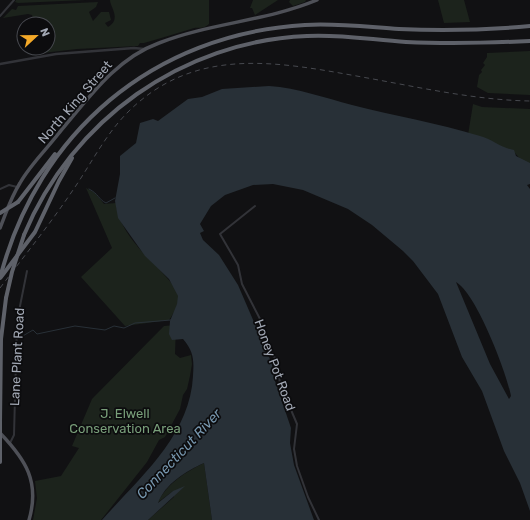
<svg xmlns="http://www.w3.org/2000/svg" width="530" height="520" viewBox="0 0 530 520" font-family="Rubik,sans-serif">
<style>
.green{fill:#1c231c}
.water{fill:#283037;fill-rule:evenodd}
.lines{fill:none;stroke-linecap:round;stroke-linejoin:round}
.stream{stroke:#283037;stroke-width:1}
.minor{stroke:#323338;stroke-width:2}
.tertiary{stroke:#323338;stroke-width:2.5}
.primary{stroke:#4e5057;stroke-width:3.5}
.motorway{stroke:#5e6169;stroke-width:4}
.rail{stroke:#47494f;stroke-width:1;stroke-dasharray:5 4;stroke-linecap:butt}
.motorway-bridge{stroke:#5e6169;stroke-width:4}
.labels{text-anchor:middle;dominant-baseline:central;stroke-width:3.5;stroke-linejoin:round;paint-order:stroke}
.street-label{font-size:13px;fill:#a2a8b4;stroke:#0c0c0e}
.park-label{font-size:13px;fill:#799f7a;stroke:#0c0c0e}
.water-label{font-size:14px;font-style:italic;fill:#7898b0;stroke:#0c0c0e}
</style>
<rect width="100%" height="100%" fill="#111113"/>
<!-- green -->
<g class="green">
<polygon points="16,0 86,0 18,3 15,2"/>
<path d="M110,0H209V24C203,30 197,26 191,29C176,34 160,38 144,43H140L138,46L77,49L34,54L35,51L48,48V24L35,23L32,15L28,14L3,18L12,9L16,10L18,6L98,2L96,7L89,12L93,21L101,12H109L111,20L105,23L108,27C122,19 110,7 110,0Z"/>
<polygon points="253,0 278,0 255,15 252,8 250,8"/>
<polygon points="290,0 306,0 305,2 293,6 289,2"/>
<polygon points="438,0 464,0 470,22 444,23"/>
<polygon points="530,51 530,95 488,93 477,87 479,75 482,72 481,70 485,65 483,63 487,57 487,53"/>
<polygon points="473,104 482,107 530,109 530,170 515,153 500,150 468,135"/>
<path d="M86,188L95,193L104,204L116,203C118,228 141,251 158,268C165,276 175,285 178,295C180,303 173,315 169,320L125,326L81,277L112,248Z"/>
<polygon points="176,325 175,354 180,358 191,355 192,364 190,376 187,389 183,395 180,409 165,437 159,440 147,462 101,520 33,520 37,498 35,481 61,476 79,448 72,446 92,399 164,326"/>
<path d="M204,463L212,520H148L174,497L173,491L157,503C167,484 185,472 204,463Z"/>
</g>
<!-- water -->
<path class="water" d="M269,86C298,88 325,98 352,105C395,116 438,123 480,136C492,139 501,148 514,150L516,156L530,163V184L527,185L530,189V511L520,483L504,451L482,391L462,357L438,294L413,261L403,251L372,225L348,209L303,190L273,184L253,185L225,195L211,206L200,224L204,231L200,233L203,240L219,255L238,285L272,364L274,378L291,428L290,443L294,465L314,520H212L204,463C186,471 165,484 158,503L173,491L185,486L148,520H102C139,478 190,436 193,376C194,360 194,352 183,339L172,340L169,334L170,321L177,304L178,296L169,279L145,256L118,218L115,201L120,174V156L136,143L140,123L153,119L158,121L188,99L202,97L222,89ZM456,282C476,293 507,373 511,396L509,399L490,364Z"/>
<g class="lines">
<!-- stream -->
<g class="stream">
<path d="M89,189C99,194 98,199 106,203L115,198"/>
<polyline points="21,337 33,330 37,334 75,326 105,330 114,326 124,328 135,323 171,320"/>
</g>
<!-- minor -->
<g class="minor">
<polyline points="0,16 14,0"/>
<polyline points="0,189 9,185 17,187"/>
<polyline points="255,206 220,234 238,265 242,284 260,319 269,349 277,361 280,384 297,424 294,449 297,466 308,497 319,520"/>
<polyline points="10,443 14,435 17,321 27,271"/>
</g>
<!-- tertiary -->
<polyline class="tertiary" points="0,64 56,54 134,48 144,49"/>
<!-- primary -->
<g class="primary">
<path d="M0,228C6,213 11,197 20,183C30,165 46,150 59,133C88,99 115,59 159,43C210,23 267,21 317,0"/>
<path d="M0,433C26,460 40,482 29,520"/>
</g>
<!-- motorway -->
<g class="motorway">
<polyline points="18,202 55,154"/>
<path d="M24,235C72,120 182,41 307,36C340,34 373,40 406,42C448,44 489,43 530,41"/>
<polyline points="1,277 35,232 59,181 72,158"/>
<path d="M0,278C38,132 153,34 305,25C336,23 368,27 399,29C443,31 487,30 530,26"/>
<polyline points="0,422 1,339 6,298"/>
<polyline points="0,462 0,442"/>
</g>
<!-- rail -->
<path class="rail" d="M0,288C25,255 50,224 73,190C91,164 105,135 128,112C195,45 279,62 362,77C418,87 474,100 530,101"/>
<!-- motorway-bridge -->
<g class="motorway-bridge">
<polyline points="0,213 18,202"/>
<polyline points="6,298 12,272 24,235"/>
<polyline points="0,442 0,422"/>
</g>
</g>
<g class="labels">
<!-- street labels -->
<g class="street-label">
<text transform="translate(75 102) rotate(-49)">North King Street</text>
<text transform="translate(17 357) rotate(-87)">Lane Plant Road</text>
<text transform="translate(275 365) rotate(70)">Honey Pot Road</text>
</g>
<!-- park labels -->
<g class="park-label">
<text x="125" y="413">J. Elwell<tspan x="125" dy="15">Conservation Area</tspan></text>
</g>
<!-- water labels -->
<g class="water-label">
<text transform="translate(179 454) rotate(-47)">Connecticut River</text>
</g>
</g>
<!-- north arrow -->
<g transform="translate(36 36) rotate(68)"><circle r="19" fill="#0c0c0e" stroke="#484a50"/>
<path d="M0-3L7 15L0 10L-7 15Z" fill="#f4a928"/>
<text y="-6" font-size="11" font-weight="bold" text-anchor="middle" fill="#a2a8b4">N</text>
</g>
</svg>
